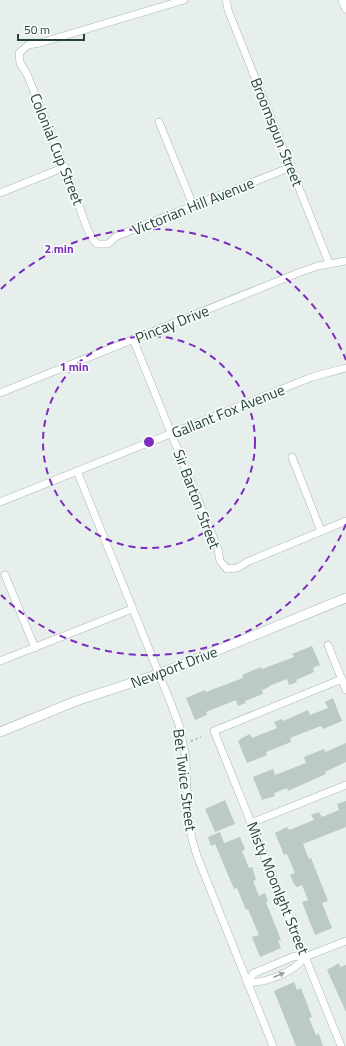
<svg xmlns="http://www.w3.org/2000/svg" width="346" height="1046" viewBox="0 0 346 1046" font-family="'Titillium Web',sans-serif">
<style>
.building{fill:#bbcac4}
.lines{fill:none;stroke-linecap:round;stroke-linejoin:round}
.minor-casing{stroke:#a8b8b2;stroke-width:8}
.tertiary-casing{stroke:#a8b8b2;stroke-width:10}
.path{stroke:#86b3a5;stroke-width:1.5;stroke-dasharray:2 3;stroke-linecap:butt}
.minor{stroke:#fff;stroke-width:7}
.tertiary{stroke:#fff;stroke-width:9}
.oneway{fill:#92a09c}
.ring{fill:none;stroke:#7b2cbf;stroke-width:2;stroke-dasharray:7 5}
.labels{text-anchor:middle;dominant-baseline:central;stroke-width:3.5;stroke-linejoin:round;paint-order:stroke}
.street-label{font-size:15px;fill:#24423a;stroke:#f7fbf9}
.centre{fill:#7b2cbf;stroke:#f7fbf9;stroke-width:2}
.ring-label{font-size:12px;text-anchor:middle;font-weight:bold;fill:#7b2cbf;stroke:#f7fbf9;stroke-width:3.5;stroke-linejoin:round;paint-order:stroke}
</style>
<rect width="100%" height="100%" fill="#e6efeb"/>
<!-- building -->
<g class="building">
<polygon points="312,646 320,665 313,668 314,672 296,680 297,682 289,685 287,679 269,686 269,687 262,690 263,694 245,701 246,703 238,706 236,700 206,712 207,715 195,720 186,698 205,690 206,692 243,678 242,675 261,667 262,669 294,657 292,654"/>
<polygon points="333,698 342,721 323,729 321,726 290,738 291,742 266,752 267,755 247,763 238,741 242,738 250,734 252,738 277,728 274,722 282,719 283,721 308,710 310,715 328,708 325,702"/>
<polygon points="346,743 346,762 325,772 326,774 288,791 287,788 274,793 275,796 262,800 253,777 273,769 275,775 306,763 304,757 324,749 325,752"/>
<polygon points="225,800 235,824 215,832 205,809"/>
<polygon points="346,801 346,827 303,844 309,859 311,858 328,901 322,903 332,928 315,935 302,902 308,900 302,885 297,887 294,884 290,875 295,873 287,854 284,855 275,833 287,827 289,830 314,820 311,815 319,812 322,817 339,810 337,804"/>
<polygon points="220,832 224,843 240,837 245,849 242,851 249,868 252,867 255,876 256,880 253,881 259,896 265,893 268,901 266,902 281,940 278,941 281,948 260,957 252,937 259,935 248,909 246,910 237,888 234,889 215,844 211,846 208,837"/>
<polygon points="339,963 340,967 346,965 346,1012 327,970"/>
<polygon points="294,982 297,990 301,988 312,1017 309,1018 316,1035 319,1034 323,1046 296,1046 274,991"/>
</g>
<g class="lines">
<defs>
<g id="minor">
<path d="M184,0L40,43L28,45L19,53L20,63L27,74C43,114 59,154 75,194C81,209 86,233 97,244H108L117,236L291,167"/>
<polyline points="226,0 228,10 329,263"/>
<polyline points="342,0 346,9"/>
<polyline points="159,122 193,205"/>
<polyline points="0,193 65,167"/>
<polyline points="133,339 218,549 220,561 227,569 237,568 247,562 346,521"/>
<polyline points="0,393 298,273 318,266 346,261"/>
<polyline points="292,457 321,531"/>
<polyline points="77,471 172,706 179,725 186,758 187,805 192,839 197,856 273,1046"/>
<polyline points="0,502 312,377 346,368"/>
<polyline points="5,575 35,648"/>
<polyline points="328,645 346,690"/>
<polyline points="0,661 132,609"/>
<polyline points="251,823 346,785"/>
<path d="M305,957C294,972 265,984 247,982L254,973L295,956L305,957L346,941"/>
<polyline points="341,1046 214,731 342,679"/>
</g>
<polyline id="tertiary" points="0,732 76,701 159,674 346,598"/>
</defs>
<!-- minor casing -->
<use href="#minor" class="minor-casing"/>
<!-- tertiary casing -->
<use href="#tertiary" class="tertiary-casing"/>
<!-- path -->
<polyline class="path" points="191,741 201,737"/>
<!-- minor -->
<use href="#minor" class="minor"/>
<!-- tertiary -->
<use href="#tertiary" class="tertiary"/>
</g>
<!-- one-way arrows -->
<defs><path id="oneway-solid" d="M-6-.8H1V-3.2L6.5 0L1 3.2V.8H-6Z"/></defs>
<use class="oneway" href="#oneway-solid" transform="translate(279 975) rotate(-22)"/>
<!-- distance rings -->
<g class="ring">
<circle cx="149" cy="442" r="106"/>
<path d="M346 524A213 213 0 0 1 1 595M1 289A213 213 0 0 1 346 360"/>
</g>
<g class="labels">
<!-- street labels -->
<g class="street-label">
<text transform="translate(277 132) rotate(68)">Broomspun Street</text>
<text transform="translate(57 149) rotate(68)">Colonial Cup Street</text>
<text transform="translate(193 206) rotate(-22)">Victorian Hill Avenue</text>
<text transform="translate(172 324) rotate(-22)">Pincay Drive</text>
<text transform="translate(228 411) rotate(-22)">Gallant Fox Avenue</text>
<text transform="translate(197 499) rotate(69)">Sir Barton Street</text>
<text transform="translate(174 667) rotate(-21)">Newport Drive</text>
<text transform="translate(185 780) rotate(83)">Bet Twice Street</text>
<text transform="translate(278 888) rotate(68)">Misty Moonlght Street</text>
</g>
</g>
<circle cx="149" cy="442" r="6" class="centre"/>
<g class="ring-label">
<text x="59" y="253">2 min</text>
<text x="74" y="371">1 min</text>
</g>
<!-- scale -->
<path d="M18 34v6h66v-6" fill="none" stroke="#24423a" stroke-width="2"/>
<text x="24" y="34" font-size="12" fill="#24423a" stroke="#f7fbf9" stroke-width="3" paint-order="stroke">50 m</text>
</svg>
